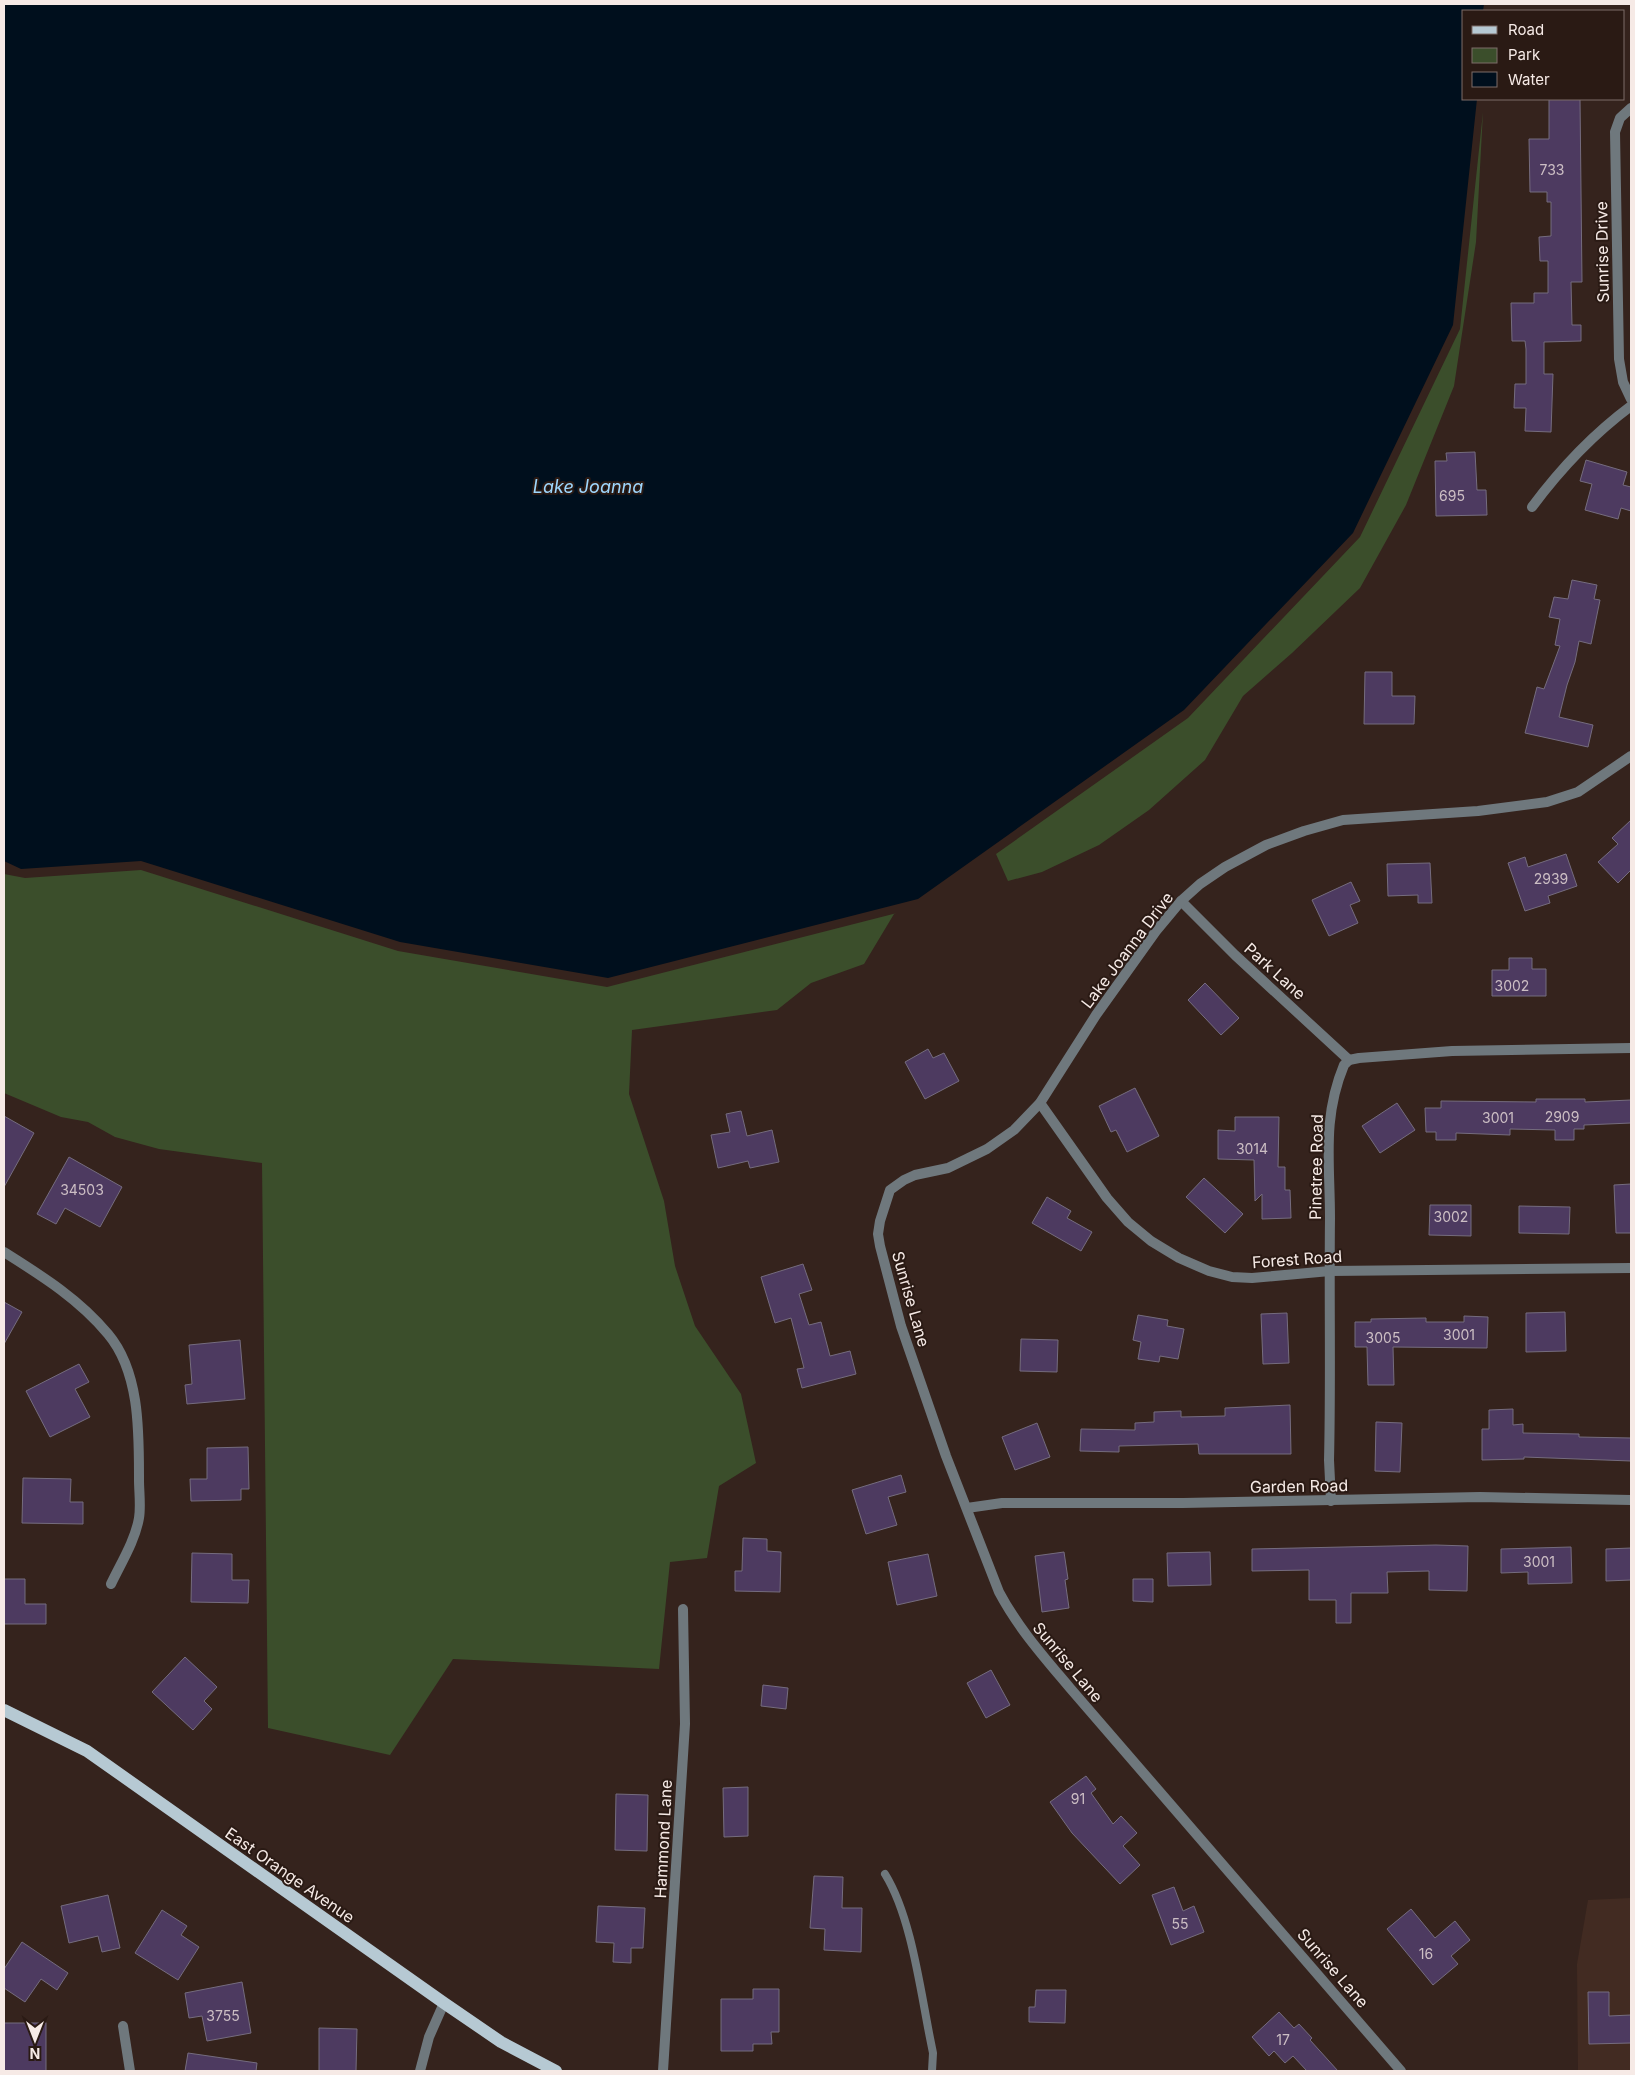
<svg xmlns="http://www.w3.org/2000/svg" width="1635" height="2075" viewBox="0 0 1635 2075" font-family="Inter,sans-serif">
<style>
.built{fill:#422b22}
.green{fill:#3b4e2b}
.water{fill:#000f1d}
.building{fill:#4d3a60;stroke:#756c7e}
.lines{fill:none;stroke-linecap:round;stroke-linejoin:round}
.lane{stroke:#6f787d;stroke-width:8}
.street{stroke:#6f787d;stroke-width:10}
.primary{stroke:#b6c9d3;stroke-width:12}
.labels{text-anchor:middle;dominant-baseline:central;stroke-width:4;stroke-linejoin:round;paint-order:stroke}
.number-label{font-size:14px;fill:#ccbec4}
.street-label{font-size:16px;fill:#f6eae6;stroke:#2a1a14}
.water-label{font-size:18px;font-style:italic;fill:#9ed6fc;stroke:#2a1a14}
</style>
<rect width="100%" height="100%" fill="#35231d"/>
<!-- built -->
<polygon class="built" points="1631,1898 1631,2071 1578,2071 1577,1964 1588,1900"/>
<!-- green -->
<g class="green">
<polygon points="1483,112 1476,242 1454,386 1406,505 1360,588 1292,653 1243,696 1205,760 1149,810 1099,845 1042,872 1008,881 996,854 1188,718 1360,537 1460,329"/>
<polygon points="141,870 398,951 607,987 897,913 894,914 864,964 811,983 777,1010 632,1030 629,1094 664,1201 675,1266 695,1326 741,1394 756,1463 719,1486 707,1558 670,1562 659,1669 453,1659 390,1755 268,1728 262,1163 159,1149 115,1137 88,1122 61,1117 4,1093 4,874 25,878"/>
</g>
<!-- water -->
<polygon class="water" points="4,4 1484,4 1483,11 1464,11 1464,99 1477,99 1453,325 1353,533 1184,710 918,899 608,978 400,942 141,861 21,869 4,861"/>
<!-- building -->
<g class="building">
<polygon points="1549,99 1580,99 1582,282 1571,282 1572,325 1581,325 1581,341 1544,342 1544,374 1553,374 1551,432 1525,431 1526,408 1514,408 1515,384 1526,384 1526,349 1525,341 1512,341 1511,303 1534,303 1534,293 1548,293 1548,261 1540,261 1539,237 1551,236 1551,202 1547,202 1547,192 1530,192 1529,139 1549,139"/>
<polygon points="1475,452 1477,490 1486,490 1487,515 1436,516 1435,461 1447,461 1446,453"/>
<polygon points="1586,460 1627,472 1623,485 1631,487 1631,511 1621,508 1618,519 1585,510 1592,484 1580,481"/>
<polygon points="1572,580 1597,585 1594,599 1600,600 1591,644 1579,641 1575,662 1567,685 1559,717 1593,725 1588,747 1525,733 1537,687 1544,689 1560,646 1555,645 1560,619 1549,617 1554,597 1568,599"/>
<polygon points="1365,672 1392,672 1392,696 1415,696 1414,724 1364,724"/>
<polygon points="1631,820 1631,870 1618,883 1598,862 1618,844 1612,838"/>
<polygon points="1566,854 1577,886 1548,896 1550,903 1525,911 1508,863 1525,857 1528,867"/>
<polygon points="1430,863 1432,903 1418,903 1418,895 1388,896 1387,864"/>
<polygon points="1351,882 1360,901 1350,905 1358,923 1329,936 1312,900"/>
<polygon points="1509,958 1532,958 1532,969 1546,969 1546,996 1492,996 1492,970 1509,970"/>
<polygon points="1205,983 1239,1018 1221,1035 1188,1000"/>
<polygon points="928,1049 933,1058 944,1053 959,1081 925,1099 905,1062"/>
<polygon points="1135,1088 1159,1136 1127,1152 1116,1130 1111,1132 1099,1106"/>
<polygon points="1536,1099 1585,1099 1585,1102 1631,1100 1631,1123 1584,1125 1584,1129 1574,1129 1574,1140 1555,1140 1555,1130 1510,1129 1510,1135 1456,1133 1456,1140 1436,1140 1436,1132 1426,1132 1425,1108 1441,1108 1441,1101 1536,1102"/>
<polygon points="1397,1103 1415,1130 1380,1153 1362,1126"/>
<polygon points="741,1111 747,1136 772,1130 779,1162 750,1168 748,1161 718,1168 711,1135 730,1132 726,1114"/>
<polygon points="4,1116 34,1133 4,1187"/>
<polygon points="1235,1117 1279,1117 1278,1167 1285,1167 1285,1190 1290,1190 1291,1218 1262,1219 1262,1194 1255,1201 1254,1160 1218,1159 1218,1130 1235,1131"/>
<polygon points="69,1157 122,1187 100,1227 65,1208 56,1224 37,1214"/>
<polygon points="1204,1178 1243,1214 1225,1233 1186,1197"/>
<polygon points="1631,1184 1631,1233 1616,1233 1614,1185"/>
<polygon points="1047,1197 1071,1211 1067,1218 1092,1232 1081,1251 1032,1223"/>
<polygon points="1430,1205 1471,1205 1471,1236 1429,1235"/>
<polygon points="1519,1206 1570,1207 1569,1234 1519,1233"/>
<polygon points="803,1264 812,1290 799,1294 809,1325 821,1322 830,1356 850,1351 856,1374 802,1388 797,1369 804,1368 791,1318 775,1323 761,1277"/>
<polygon points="4,1302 22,1312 4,1344"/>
<polygon points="1565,1312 1566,1351 1526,1352 1526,1313"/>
<polygon points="1287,1313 1289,1363 1263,1364 1261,1314"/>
<polygon points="1138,1315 1168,1320 1167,1326 1184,1329 1178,1359 1160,1356 1159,1362 1138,1359 1141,1342 1133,1340"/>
<polygon points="1464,1316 1488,1317 1487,1348 1393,1347 1394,1385 1368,1385 1367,1347 1355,1347 1355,1322 1371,1322 1371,1319 1426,1318 1426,1322 1464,1322"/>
<polygon points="1021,1339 1058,1340 1057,1372 1020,1371"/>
<polygon points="240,1340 245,1399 187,1404 185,1385 192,1384 189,1345"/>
<polygon points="79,1364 89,1382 75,1389 90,1417 50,1437 26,1391"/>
<polygon points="1290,1405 1291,1454 1199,1454 1198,1444 1119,1446 1119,1452 1080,1451 1081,1429 1135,1430 1135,1423 1154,1422 1154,1412 1181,1411 1181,1417 1225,1416 1225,1408"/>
<polygon points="1513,1409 1513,1425 1523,1424 1523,1433 1579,1434 1579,1437 1631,1438 1631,1461 1524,1457 1524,1459 1482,1460 1482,1429 1489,1429 1489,1410"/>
<polygon points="1376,1422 1402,1423 1400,1472 1375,1471"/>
<polygon points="1037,1423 1050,1457 1015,1470 1002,1437"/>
<polygon points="248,1447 249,1489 241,1489 241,1500 191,1501 190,1479 207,1479 207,1448"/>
<polygon points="901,1475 906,1492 888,1497 897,1525 866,1534 852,1490"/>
<polygon points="23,1478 71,1479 70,1502 83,1502 83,1524 22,1523"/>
<polygon points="743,1538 767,1539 767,1551 781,1552 780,1592 735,1591 735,1571 742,1571"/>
<polygon points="1436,1545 1468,1546 1467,1591 1429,1590 1429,1571 1387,1572 1388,1593 1351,1593 1351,1623 1336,1623 1336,1600 1309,1600 1309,1570 1252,1571 1252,1549"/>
<polygon points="1571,1547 1572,1583 1528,1584 1528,1572 1501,1573 1501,1549"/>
<polygon points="1631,1548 1631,1580 1606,1581 1606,1549"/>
<polygon points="1064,1552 1068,1579 1065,1580 1069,1608 1042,1612 1035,1556"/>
<polygon points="1210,1552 1211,1585 1168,1586 1167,1553"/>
<polygon points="192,1553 232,1554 232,1580 249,1580 248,1603 191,1602"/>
<polygon points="928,1554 937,1596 897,1605 888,1562"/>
<polygon points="4,1579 25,1579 25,1604 46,1604 46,1624 4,1624"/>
<polygon points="1133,1579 1153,1579 1153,1602 1133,1601"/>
<polygon points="185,1657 217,1687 204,1701 212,1709 193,1730 152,1692"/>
<polygon points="991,1670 1010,1705 986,1718 967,1683"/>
<polygon points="763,1685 788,1688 786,1709 761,1706"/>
<polygon points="1086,1776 1096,1789 1091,1793 1113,1824 1121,1816 1137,1833 1123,1846 1140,1865 1120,1884 1072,1833 1050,1802"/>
<polygon points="748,1787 748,1836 724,1837 723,1788"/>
<polygon points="616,1794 648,1795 647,1851 615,1850"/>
<polygon points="814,1876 843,1877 842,1908 862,1908 861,1952 824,1950 825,1929 810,1928"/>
<polygon points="1174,1887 1183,1911 1194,1906 1204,1932 1171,1945 1152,1895"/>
<polygon points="108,1895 120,1948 102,1952 98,1936 69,1943 61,1906"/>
<polygon points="598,1906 645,1908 643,1948 631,1948 631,1963 613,1962 614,1943 596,1942"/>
<polygon points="1411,1909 1435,1938 1455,1921 1470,1940 1451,1956 1458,1964 1433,1985 1387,1929"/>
<polygon points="162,1910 187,1926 181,1935 199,1947 178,1980 135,1953"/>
<polygon points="22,1942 68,1973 57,1990 41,1979 25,2002 4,1988 4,1969"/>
<polygon points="242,1982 251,2033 207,2041 202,2016 189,2018 185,1993"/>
<polygon points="753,1989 779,1989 779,2032 771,2032 772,2044 753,2044 753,2051 721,2051 721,1999 753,1999"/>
<polygon points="1036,1990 1066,1990 1065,2023 1029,2022 1029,2007 1035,2007"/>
<polygon points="1588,1992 1609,1992 1609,2016 1631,2015 1631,2043 1589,2044"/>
<polygon points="1279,2012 1294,2028 1299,2024 1312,2038 1310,2040 1338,2071 1307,2071 1293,2056 1285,2063 1274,2051 1269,2056 1252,2037"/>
<rect x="4" y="2023" width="42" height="48"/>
<polygon points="319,2028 357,2029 356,2071 319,2071"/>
<polygon points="188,2053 257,2063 256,2071 185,2071"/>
</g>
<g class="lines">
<!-- lane -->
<path class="lane" d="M885,1874C911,1916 920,1988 930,2038L933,2053L932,2071"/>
<!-- street -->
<g class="street">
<polyline points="1631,108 1620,118 1615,132 1619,359 1623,382 1631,399"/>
<path d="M1532,507C1561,468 1592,435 1631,406"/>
<polyline points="1181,901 1235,955 1349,1060"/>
<polyline points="1040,1103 1107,1198 1128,1222 1151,1241 1179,1258 1209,1271 1232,1277 1252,1278 1330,1271 1631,1268"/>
<path d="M4,1252C42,1276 79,1299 108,1334C140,1372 139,1432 139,1480C139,1492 141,1506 139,1518C135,1541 121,1563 111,1584"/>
<path d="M1331,1501L1329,1460C1331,1379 1329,1298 1330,1218C1330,1162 1322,1118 1344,1065L1349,1060L1359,1058L1452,1051L1631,1048"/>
<polyline points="967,1508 1002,1503 1183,1503 1480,1497 1631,1500"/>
<polyline points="123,2026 130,2071"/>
<polyline points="420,2071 429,2037 444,2003"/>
<polyline points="663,2071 685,1724 683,1609"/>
<path d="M1401,2071L1070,1688C1044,1657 1018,1628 999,1592L946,1456L901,1326L880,1246L878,1234L880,1221L890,1190L904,1180L915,1175L948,1168L987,1149L1014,1130L1040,1103L1096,1015L1156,931L1181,901L1200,884L1225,867L1266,845L1304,831L1343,820L1478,811L1547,802L1578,792L1631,756"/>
</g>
<!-- primary -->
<polyline class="primary" points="4,1710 87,1751 444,2003 501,2042 556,2071"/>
</g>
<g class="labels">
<!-- number labels -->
<g class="number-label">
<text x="1552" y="169">733</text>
<text x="1452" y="495">695</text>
<text x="1551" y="878">2939</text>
<text x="1512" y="985">3002</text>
<text x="1562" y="1116">2909</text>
<text x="1498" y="1117">3001</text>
<text x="1252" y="1148">3014</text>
<text x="82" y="1189">34503</text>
<text x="1451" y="1216">3002</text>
<text x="1459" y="1334">3001</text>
<text x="1383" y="1337">3005</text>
<text x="1539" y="1561">3001</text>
<text x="1078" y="1798">91</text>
<text x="1180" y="1923">55</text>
<text x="1426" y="1953">16</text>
<text x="223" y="2015">3755</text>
<text x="1283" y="2039">17</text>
</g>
<!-- street labels -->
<g class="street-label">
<text transform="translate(1602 252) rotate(-91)">Sunrise Drive</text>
<text transform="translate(1127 950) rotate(-53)">Lake Joanna Drive</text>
<text transform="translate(1275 971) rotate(42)">Park Lane</text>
<text transform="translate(1316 1167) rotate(-89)">Pinetree Road</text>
<text transform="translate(1297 1259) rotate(-4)">Forest Road</text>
<text transform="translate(911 1299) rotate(74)">Sunrise Lane</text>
<text transform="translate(1299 1486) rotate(-1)">Garden Road</text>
<text transform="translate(1068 1662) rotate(50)">Sunrise Lane</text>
<text transform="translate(663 1839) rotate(-87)">Hammond Lane</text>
<text transform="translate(290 1875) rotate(35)">East Orange Avenue</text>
<text transform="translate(1333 1968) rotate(49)">Sunrise Lane</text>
</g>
<!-- water labels -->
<g class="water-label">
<text x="588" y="486">Lake Joanna</text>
</g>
</g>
<!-- border -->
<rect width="1635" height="2075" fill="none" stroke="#f6eae6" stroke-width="10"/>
<!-- legend -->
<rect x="1462" y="10" width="162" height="90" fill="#2a1a14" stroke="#7c6d68"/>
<rect x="1472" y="26" width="25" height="8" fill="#b6c9d3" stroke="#7c6d68"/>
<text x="1508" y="35" font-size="15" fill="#f6eae6">Road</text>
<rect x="1472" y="48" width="25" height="15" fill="#3b4e2b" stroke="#7c6d68"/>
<text x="1508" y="60" font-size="15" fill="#f6eae6">Park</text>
<rect x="1472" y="72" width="25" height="15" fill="#000f1d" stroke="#7c6d68"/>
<text x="1508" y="85" font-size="15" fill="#f6eae6">Water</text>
<!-- north arrow -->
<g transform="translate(35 2040) rotate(180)" stroke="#2a1a14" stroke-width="4" paint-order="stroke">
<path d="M0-4L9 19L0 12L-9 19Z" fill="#f6eae6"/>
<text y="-8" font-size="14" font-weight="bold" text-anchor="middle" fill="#f6eae6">N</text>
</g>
</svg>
